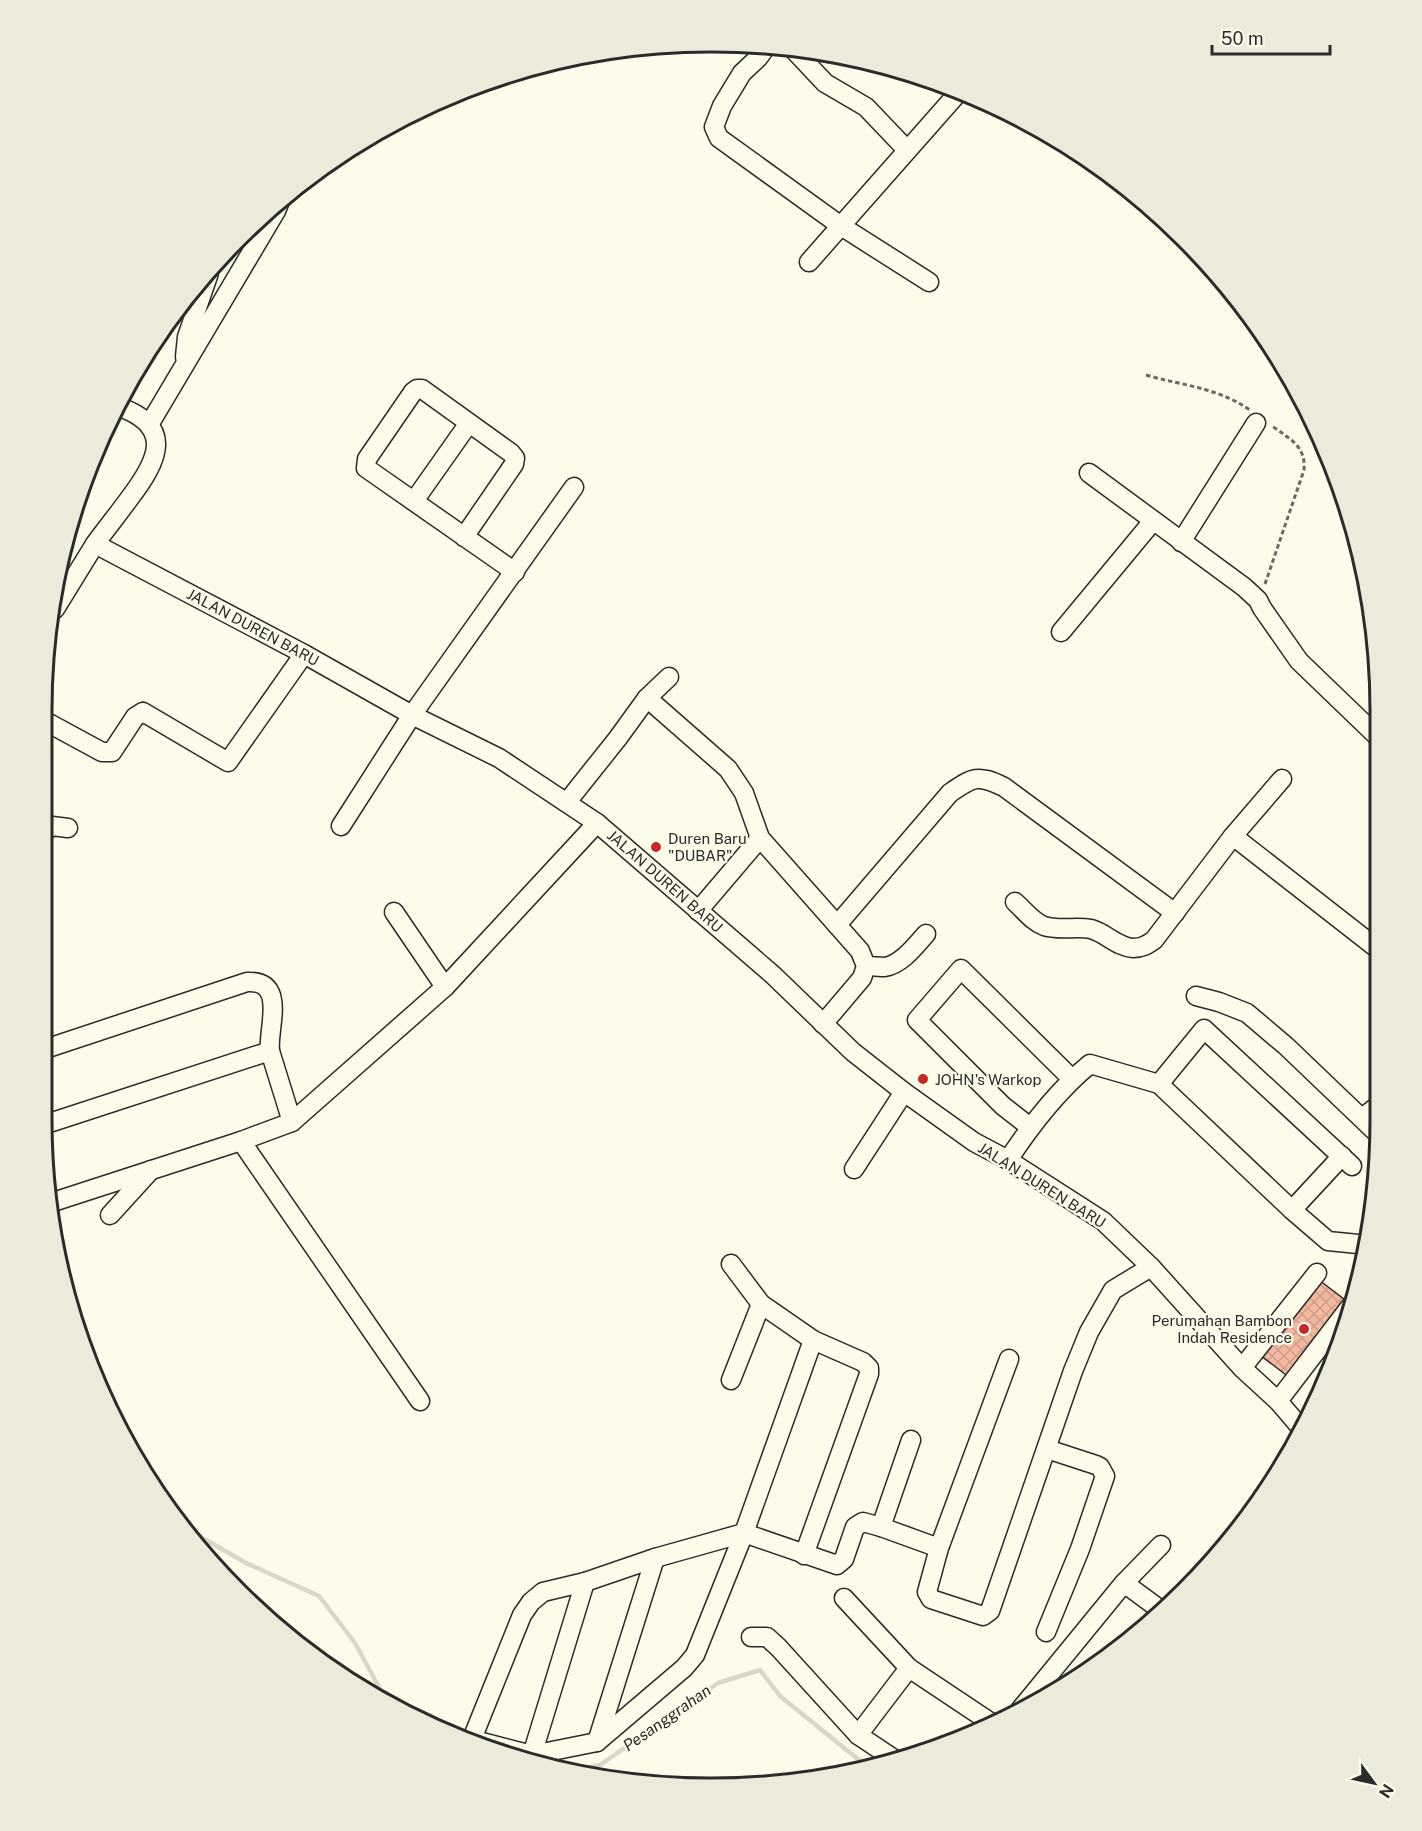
<svg xmlns="http://www.w3.org/2000/svg" width="1422" height="1831" viewBox="0 0 1422 1831" font-family="'Public Sans',sans-serif">
<style>
.lines{fill:none;stroke-linecap:round;stroke-linejoin:round}
.stream{stroke:#d8d7c9;stroke-width:4.5}
.building{fill:url(#building-cross-hatch);stroke:#2b2b2b;stroke-width:1.5}
.minor-casing{stroke:#2b2b2b;stroke-width:21}
.path{stroke:#6a6964;stroke-width:3;stroke-dasharray:4.5 3;stroke-linecap:butt}
.minor{stroke:#fdfbea;stroke-width:18}
.poi-dot{fill:#c62828;stroke:#fdfbea;stroke-width:2}
.labels{text-anchor:middle;dominant-baseline:central;stroke-width:4.5;stroke-linejoin:round;paint-order:stroke}
.street-label{font-size:15px;fill:#2b2b2b;stroke:#fdfbea}
.poi-label{font-size:15px;fill:#2b2b2b;stroke:#fdfbea;text-anchor:start}
.water-label{font-size:16px;font-style:italic;fill:#2b2b2b;stroke:#fdfbea}
.rim{fill:none;stroke:#2b2b2b;stroke-width:3}
</style>
<defs>
<pattern id="building-cross-hatch" width="8" height="8" patternUnits="userSpaceOnUse" patternTransform="scale(1.5)"><rect width="8" height="8" fill="#f2b8a0"/><path d="M0 0l8 8M0 8l8-8" fill="none" stroke="#d09e8a"/></pattern>
</defs>
<rect width="100%" height="100%" fill="#fdfbea"/>
<g class="lines">
<!-- stream -->
<g class="stream">
<polyline points="189,1530 246,1563 319,1596 355,1643 386,1700 393,1706"/>
<polyline points="573,1771 600,1765 718,1683 760,1670 780,1696 869,1768"/>
</g>
</g>
<!-- building -->
<polygon class="building" points="1319,1280 1349,1303 1290,1378 1260,1355"/>
<g class="lines">
<defs>
<g id="minor">
<polyline points="767,46 758,58 742,73 722,106 714,127 719,138 841,226 929,282"/>
<polyline points="794,50 825,83 866,107 907,150"/>
<polyline points="809,262 958,93"/>
<polyline points="185,357 187,337 209,273"/>
<path d="M117,406C176,426 158,461 129,499C118,514 106,529 95,544L304,654L412,715L499,758L597,823L773,975L853,1052L904,1092L974,1142L1008,1160L1103,1221L1151,1267L1242,1368L1278,1401L1301,1428"/>
<polyline points="149,425 276,211 280,201"/>
<polyline points="1089,473 1244,587 1258,600 1262,608 1299,661 1379,738"/>
<polyline points="414,501 469,423"/>
<polyline points="464,537 514,464 515,458 511,453 422,389 417,389 413,392 367,459 366,468 515,572"/>
<polyline points="1181,542 1256,423"/>
<polyline points="55,609 95,544"/>
<polyline points="1061,632 1153,521"/>
<polyline points="647,698 728,769 744,793 760,838 860,951 866,966 862,978 823,1024"/>
<polyline points="43,720 102,752 112,752 135,717 143,712 228,762 304,654"/>
<polyline points="567,802 618,738 647,698 669,677"/>
<polyline points="341,826 412,715 574,487"/>
<polyline points="43,833 52,826 68,828"/>
<polyline points="1233,836 1379,950"/>
<path d="M1015,902C1024,910 1033,922 1044,926C1059,931 1076,926 1091,929C1106,933 1117,947 1133,948C1142,948 1147,945 1154,940L1233,836L1282,779"/>
<polyline points="698,911 760,838"/>
<polyline points="394,912 445,987"/>
<path d="M837,925L950,793C973,777 978,774 1004,787L1175,913"/>
<path d="M866,966C872,966 879,967 885,967C902,964 915,946 926,934"/>
<polyline points="1196,996 1219,1002 1247,1013 1286,1046 1379,1135"/>
<path d="M42,1050L247,982C288,980 267,1029 270,1051L292,1122"/>
<polyline points="1159,1084 1292,1210 1328,1241 1368,1245"/>
<polyline points="1362,1118 1380,1104"/>
<polyline points="43,1125 270,1051"/>
<polyline points="1030,1127 1003,1106 917,1020 961,969 1072,1079"/>
<polyline points="241,1141 420,1401"/>
<path d="M1008,1160C1031,1125 1057,1091 1090,1064L1159,1084L1204,1029L1352,1166"/>
<polyline points="854,1169 904,1092"/>
<polyline points="53,1202 241,1141 292,1122 445,987 597,823"/>
<polyline points="1292,1210 1342,1156"/>
<polyline points="110,1215 151,1170"/>
<polyline points="1009,1359 939,1548 927,1592 931,1599 983,1616 990,1611 1073,1371 1089,1332 1113,1290 1151,1267"/>
<polyline points="1242,1368 1317,1273"/>
<polyline points="731,1380 761,1304"/>
<polyline points="1278,1401 1350,1307"/>
<polyline points="881,1527 911,1440"/>
<polyline points="804,1555 869,1374 869,1368 863,1362 813,1340"/>
<polyline points="1124,1583 1162,1611"/>
<polyline points="844,1598 909,1668 990,1722"/>
<polyline points="1046,1632 1080,1549 1105,1476 1100,1467 1096,1465 1047,1449"/>
<polyline points="751,1637 767,1637 778,1647 858,1735 897,1761"/>
<polyline points="1020,1710 1124,1583 1161,1545"/>
<polyline points="858,1735 909,1668"/>
<polyline points="472,1739 522,1615 531,1602 543,1592 585,1582 655,1558 744,1533 837,1565 844,1559 855,1527 863,1522 881,1527 939,1548"/>
<polyline points="474,1740 532,1755 597,1742 684,1668 695,1655 744,1533 813,1340 761,1304 731,1264"/>
<polyline points="597,1742 655,1558"/>
<polyline points="532,1755 585,1582"/>
</g>
</defs>
<!-- minor casing -->
<use href="#minor" class="minor-casing"/>
<!-- path -->
<g class="path">
<path d="M1146,375C1184,386 1216,387 1250,410"/>
<path d="M1265,584L1304,470C1306,446 1290,439 1272,426"/>
</g>
<!-- minor -->
<use href="#minor" class="minor"/>
</g>
<!-- markers -->
<g class="poi-dot">
<circle cx="656" cy="847" r="6"/>
<circle cx="923" cy="1079" r="6"/>
<circle cx="1304" cy="1329" r="6"/>
</g>
<g class="labels">
<!-- street labels -->
<g class="street-label">
<text transform="translate(253 627) rotate(28)">JALAN DUREN BARU</text>
<text transform="translate(665 881) rotate(41)">JALAN DUREN BARU</text>
<text transform="translate(1042 1185) rotate(32)">JALAN DUREN BARU</text>
</g>
<!-- poi labels -->
<g class="poi-label">
<text x="668" y="838">Duren Baru<tspan x="668" dy="17">"DUBAR"</tspan></text>
<text x="935" y="1079">JOHN's Warkop</text>
<text x="1292" y="1320" text-anchor="end">Perumahan Bambon<tspan x="1292" dy="17">Indah Residence</tspan></text>
</g>
<!-- water labels -->
<g class="water-label">
<text transform="translate(667 1718) rotate(-35)">Pesanggrahan</text>
</g>
</g>
<!-- crop -->
<path d="M0 0H1422V1831H0ZM710 52H712A658 658 0 0 1 1370 710V1120A658 658 0 0 1 712 1778H710A658 658 0 0 1 52 1120V710A658 658 0 0 1 710 52Z" fill="#eceadb" fill-rule="evenodd"/>
<path class="rim" d="M710 52H712A658 658 0 0 1 1370 710V1120A658 658 0 0 1 712 1778H710A658 658 0 0 1 52 1120V710A658 658 0 0 1 710 52Z"/>
<!-- north arrow -->
<g transform="translate(1374 1783) rotate(123)" stroke="#fdfbea" stroke-width="4.5" paint-order="stroke">
<path d="M0-4.5L10 22L0 15L-10 22Z" fill="#2b2b2b"/>
<text y="-9" font-size="16" font-weight="bold" text-anchor="middle" fill="#2b2b2b">N</text>
</g>
<!-- scale -->
<path d="M1212 45v9h118v-9" fill="none" stroke="#2b2b2b" stroke-width="3"/>
<text x="1221" y="45" font-size="18" fill="#2b2b2b" stroke="#fdfbea" stroke-width="4.5" paint-order="stroke">50 m</text>
</svg>
